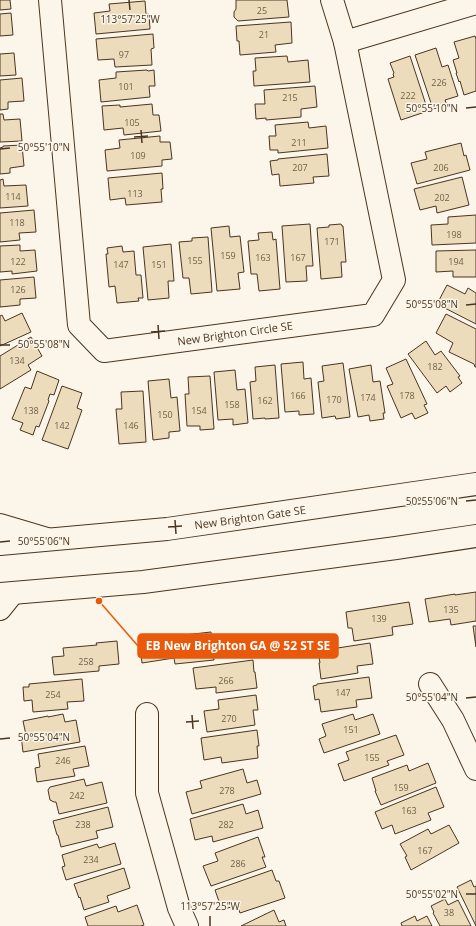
<svg xmlns="http://www.w3.org/2000/svg" width="476" height="926" viewBox="0 0 476 926" font-family="'Open Sans',sans-serif">
<style>
.building{fill:#ecdcbc;stroke:#4a3520}
.lines{fill:none;stroke-linecap:round;stroke-linejoin:round}
.minor-casing{stroke:#4a3520;stroke-width:24}
.major-casing{stroke:#4a3520;stroke-width:24}
.minor{stroke:#fbf6e9;stroke-width:22}
.major{stroke:#fbf6e9;stroke-width:22}
.ticks{fill:none;stroke:#4a3520;stroke-width:1.5}
.labels{text-anchor:middle;dominant-baseline:central;stroke-width:3;stroke-linejoin:round;paint-order:stroke}
.number-label{font-size:9px;fill:#725f47}
.street-label{font-size:11px;fill:#4a3520;stroke:#fbf6e9}
.ticks-label{font-size:10px;text-anchor:middle;fill:#4a3520;stroke:#fbf6e9;stroke-width:3;stroke-linejoin:round;paint-order:stroke}
.leader{fill:none;stroke:#e8590c;stroke-width:1.5}
.callout-dot{fill:#e8590c;stroke:#fbf6e9;stroke-width:1.5}
.callout{fill:#e8590c;stroke:#e8590c;stroke-width:1.5}
.callout-label{font-size:12px;text-anchor:middle;font-weight:bold;fill:#fff}
</style>
<rect width="100%" height="100%" fill="#fbf6e9"/>
<!-- building -->
<g class="building">
<polygon points="0,0 10,0 11,9 0,10"/>
<polygon points="236,0 287,0 289,17 238,21 234,17 234,12 236,9"/>
<polygon points="145,1 146,14 149,14 150,29 96,34 94,13 110,11 109,4"/>
<polygon points="11,13 13,35 0,36 0,14"/>
<polygon points="291,22 292,43 275,45 276,52 240,55 239,41 237,41 236,26"/>
<polygon points="153,34 154,48 151,49 152,65 115,67 114,59 98,60 96,39"/>
<polygon points="475,36 476,39 476,91 464,95 460,81 459,82 456,73 457,73 453,60 459,58 454,42"/>
<polygon points="436,48 442,67 448,65 458,96 445,100 447,105 433,109 415,55"/>
<polygon points="14,53 16,75 0,76 0,54"/>
<polygon points="287,56 288,62 308,60 310,82 254,86 253,71 256,71 255,58"/>
<polygon points="410,56 428,111 401,120 388,79 394,77 393,74 394,73 390,63"/>
<polygon points="147,70 148,71 154,70 155,86 149,86 150,97 101,102 99,80 116,78 116,72"/>
<polygon points="22,78 24,101 8,102 8,109 0,110 0,80"/>
<polygon points="315,86 317,107 301,109 301,117 266,120 266,118 256,119 255,104 265,104 264,90"/>
<polygon points="152,104 153,115 159,115 161,131 124,135 123,128 104,130 102,106 120,105 120,107"/>
<polygon points="0,114 3,114 4,120 20,119 22,141 0,142"/>
<polygon points="308,122 309,128 326,126 328,148 278,153 278,150 270,150 269,136 276,136 275,125"/>
<polygon points="160,136 160,142 170,142 172,159 162,160 162,166 107,171 105,150 120,148 119,140"/>
<polygon points="461,143 464,156 466,155 470,170 417,184 411,163 427,159 425,152"/>
<polygon points="22,145 24,166 10,168 10,173 0,174 0,148 3,147 3,146"/>
<polygon points="327,154 329,176 313,177 314,183 280,186 279,174 272,175 270,161 278,160 278,159"/>
<polygon points="162,173 163,189 161,189 162,202 126,205 125,198 110,200 108,178"/>
<polygon points="462,177 469,205 437,213 436,206 420,210 414,189"/>
<polygon points="3,179 4,186 26,185 28,206 0,208 0,180"/>
<polygon points="34,210 36,232 19,233 20,240 0,242 0,213"/>
<polygon points="476,215 476,243 432,245 431,225 448,224 448,217"/>
<polygon points="310,224 313,266 306,266 307,281 286,282 282,226"/>
<polygon points="341,224 342,226 343,226 346,262 341,262 342,277 321,279 317,228 329,227 329,225"/>
<polygon points="229,226 230,237 240,236 244,272 238,273 240,289 217,291 211,228"/>
<polygon points="272,232 273,240 276,239 280,289 259,291 257,274 251,274 248,241 259,240 258,233"/>
<polygon points="208,237 212,292 191,294 189,278 183,278 179,242 192,241 192,238"/>
<polygon points="171,244 174,281 168,281 169,298 148,300 143,247"/>
<polygon points="20,245 20,251 35,250 37,271 12,274 12,271 0,272 0,246"/>
<polygon points="122,246 123,252 134,251 136,275 141,275 143,298 138,298 139,301 117,303 115,286 109,287 106,254 108,254 107,248"/>
<polygon points="476,250 476,277 453,277 453,271 436,272 436,251"/>
<polygon points="34,277 36,298 20,299 20,305 0,307 0,280"/>
<polygon points="447,285 465,294 468,288 476,293 476,324 437,304"/>
<polygon points="22,313 31,332 0,346 0,316 2,315 5,321"/>
<polygon points="446,314 476,329 476,367 475,367 474,364 449,352 453,343 436,333"/>
<polygon points="31,337 42,356 28,365 31,370 0,389 0,356"/>
<polygon points="426,341 435,355 441,351 460,376 458,377 462,383 450,392 446,386 437,393 408,354"/>
<polygon points="406,359 427,404 424,405 428,413 415,419 412,413 401,418 387,386 393,384 386,368"/>
<polygon points="303,362 304,379 311,378 314,414 299,415 299,411 285,412 281,364"/>
<polygon points="343,363 350,417 336,419 335,416 322,418 318,382 324,381 322,366"/>
<polygon points="275,365 279,418 265,419 265,418 253,419 250,382 256,381 255,367"/>
<polygon points="371,365 373,382 380,381 385,413 383,413 384,419 370,421 369,415 358,417 349,369"/>
<polygon points="235,370 237,390 245,389 248,423 233,425 233,419 218,420 214,372"/>
<polygon points="37,371 59,380 54,395 50,394 48,400 49,401 39,427 36,426 33,435 20,430 23,423 12,419 25,387 31,389"/>
<polygon points="210,376 214,429 200,430 200,426 187,426 185,394 189,394 188,377"/>
<polygon points="169,379 171,398 177,397 180,431 169,432 169,438 153,440 148,381"/>
<polygon points="62,386 82,393 77,408 82,410 68,449 42,440"/>
<polygon points="143,391 146,442 119,444 116,409 122,409 121,392"/>
<polygon points="476,592 476,621 451,625 450,619 429,622 425,599 455,594 455,595"/>
<polygon points="409,602 413,624 392,627 393,635 354,641 352,628 348,628 346,612"/>
<polygon points="473,626 476,626 476,647"/>
<polygon points="211,632 214,660 175,664 174,658 142,663 139,639 165,636 166,637"/>
<polygon points="117,641 119,664 99,666 99,671 54,675 52,657 64,656 63,648 97,645 96,643"/>
<polygon points="370,643 373,664 357,666 358,673 321,679 319,663 320,663 318,651"/>
<polygon points="253,660 254,672 255,672 257,688 216,693 216,687 196,689 193,668"/>
<polygon points="369,677 372,698 356,700 357,707 321,712 319,699 315,700 313,686 317,685 317,684"/>
<polygon points="82,679 84,701 67,702 68,709 33,712 32,700 24,701 23,687 29,687 29,684"/>
<polygon points="256,695 258,710 253,710 255,725 207,732 204,711 219,709 218,700"/>
<polygon points="63,714 65,722 76,720 80,742 23,752 21,735 26,735 23,721 48,716 48,717"/>
<polygon points="353,714 355,720 373,714 380,734 324,753 319,739 326,736 322,724"/>
<polygon points="257,730 259,746 257,746 258,758 222,763 221,757 204,760 201,738"/>
<polygon points="396,735 404,755 387,761 389,765 344,781 338,764 349,760 346,752"/>
<polygon points="85,746 89,766 73,769 75,776 37,782 35,768 40,767 38,754"/>
<polygon points="428,763 436,783 381,805 375,791 376,791 372,778 407,765 409,771"/>
<polygon points="243,769 247,783 257,780 261,794 192,814 186,792 202,788 200,781"/>
<polygon points="84,779 86,786 102,782 107,803 59,814 56,802 54,802 50,800 48,790 50,787"/>
<polygon points="436,787 444,807 428,813 431,820 395,834 392,825 382,829 375,812"/>
<polygon points="243,804 246,814 258,810 263,828 213,842 212,836 195,840 190,819"/>
<polygon points="108,807 113,827 96,831 98,838 61,847 58,835 57,835 53,821"/>
<polygon points="449,825 459,843 411,870 405,857 407,856 400,844 428,829 431,834"/>
<polygon points="258,837 265,857 262,857 266,867 211,886 203,866 218,861 215,853"/>
<polygon points="115,843 121,864 66,880 62,867 65,866 62,855 97,844 99,848"/>
<polygon points="124,868 130,888 107,896 109,902 84,910 80,897 79,898 74,884"/>
<polygon points="272,870 276,881 279,881 285,898 240,913 237,905 222,910 215,890"/>
<polygon points="471,880 474,887 476,886 476,926 457,887"/>
<polygon points="445,899 448,905 458,900 471,926 440,926 433,913 434,912 431,906"/>
<polygon points="137,905 144,925 141,926 88,926 85,917 116,906 118,912"/>
<polygon points="274,910 279,922 284,920 286,926 241,926"/>
<polygon points="415,916 417,921 427,916 432,926 402,926 401,923"/>
</g>
<g class="lines">
<defs>
<g id="minor">
<polyline points="50,0 79,325 104,351 373,315 394,280 345,42 332,0"/>
<polyline points="345,42 476,3"/>
<polyline points="0,544 167,529 476,484"/>
<polyline points="0,594 143,582 396,548 476,536"/>
<polyline points="430,684 453,720 476,769"/>
<polyline points="147,714 147,793 179,908 187,926"/>
</g>
<g id="major">
<polyline points="0,525 47,539"/>
<polyline points="0,609 12,594"/>
</g>
</defs>
<!-- minor casing -->
<use href="#minor" class="minor-casing"/>
<!-- major casing -->
<use href="#major" class="major-casing"/>
<!-- minor -->
<use href="#minor" class="minor"/>
<!-- major -->
<use href="#major" class="major"/>
</g>
<!-- ticks -->
<path class="ticks" d="M129,0L130,10M466,108L476,107M141,130L142,143M134,137L148,136M0,149L10,148M466,305L476,304M158,325L159,339M151,332L165,331M0,345H10M466,501L476,500M175,520L176,534M168,527L182,526M0,542L10,541M466,698L476,697M192,715L193,729M186,722L199,721M0,739L10,738M466,894H476M210,916V926"/>
<g class="labels">
<!-- number labels -->
<g class="number-label">
<text x="262" y="10">25</text>
<text x="264" y="34">21</text>
<text x="124" y="54">97</text>
<text x="439" y="82">226</text>
<text x="126" y="86">101</text>
<text x="408" y="95">222</text>
<text x="290" y="97">215</text>
<text x="132" y="122">105</text>
<text x="299" y="142">211</text>
<text x="138" y="155">109</text>
<text x="300" y="167">207</text>
<text x="441" y="167">206</text>
<text x="135" y="193">113</text>
<text x="13" y="196">114</text>
<text x="442" y="197">202</text>
<text x="17" y="222">118</text>
<text x="454" y="234">198</text>
<text x="332" y="241">171</text>
<text x="228" y="255">159</text>
<text x="263" y="257">163</text>
<text x="298" y="257">167</text>
<text x="195" y="260">155</text>
<text x="18" y="261">122</text>
<text x="456" y="261">194</text>
<text x="121" y="264">147</text>
<text x="159" y="264">151</text>
<text x="18" y="289">126</text>
<text x="17" y="360">134</text>
<text x="435" y="366">182</text>
<text x="298" y="395">166</text>
<text x="407" y="395">178</text>
<text x="368" y="397">174</text>
<text x="334" y="399">170</text>
<text x="265" y="400">162</text>
<text x="232" y="404">158</text>
<text x="31" y="410">138</text>
<text x="199" y="410">154</text>
<text x="165" y="414">150</text>
<text x="62" y="425">142</text>
<text x="131" y="425">146</text>
<text x="451" y="609">135</text>
<text x="379" y="618">139</text>
<text x="86" y="661">258</text>
<text x="226" y="680">266</text>
<text x="343" y="692">147</text>
<text x="53" y="694">254</text>
<text x="229" y="718">270</text>
<text x="351" y="729">151</text>
<text x="372" y="757">155</text>
<text x="63" y="760">246</text>
<text x="401" y="787">159</text>
<text x="227" y="790">278</text>
<text x="77" y="795">242</text>
<text x="409" y="810">163</text>
<text x="83" y="824">238</text>
<text x="226" y="824">282</text>
<text x="425" y="850">167</text>
<text x="91" y="859">234</text>
<text x="238" y="863">286</text>
<text x="449" y="912">38</text>
</g>
<!-- street labels -->
<g class="street-label">
<text transform="translate(235 333) rotate(-8)">New Brighton Circle SE</text>
<text transform="translate(250 517) rotate(-8)">New Brighton Gate SE</text>
</g>
</g>
<g class="ticks-label">
<text x="130" y="23">113°57'25"W</text>
<text x="432" y="112">50°55'10"N</text>
<text x="44" y="151">50°55'10"N</text>
<text x="432" y="308">50°55'08"N</text>
<text x="44" y="348">50°55'08"N</text>
<text x="432" y="505">50°55'06"N</text>
<text x="44" y="545">50°55'06"N</text>
<text x="432" y="701">50°55'04"N</text>
<text x="44" y="741">50°55'04"N</text>
<text x="432" y="898">50°55'02"N</text>
<text x="210" y="910">113°57'25"W</text>
</g>
<!-- callouts -->
<path class="leader" d="M99 601L138 646"/>
<circle class="callout-dot" cx="99" cy="601" r="4"/>
<rect class="callout" x="138" y="634" width="200" height="24" rx="4"/>
<g class="callout-label">
<text x="238" y="650">EB New Brighton GA @ 52 ST SE</text>
</g>
</svg>
